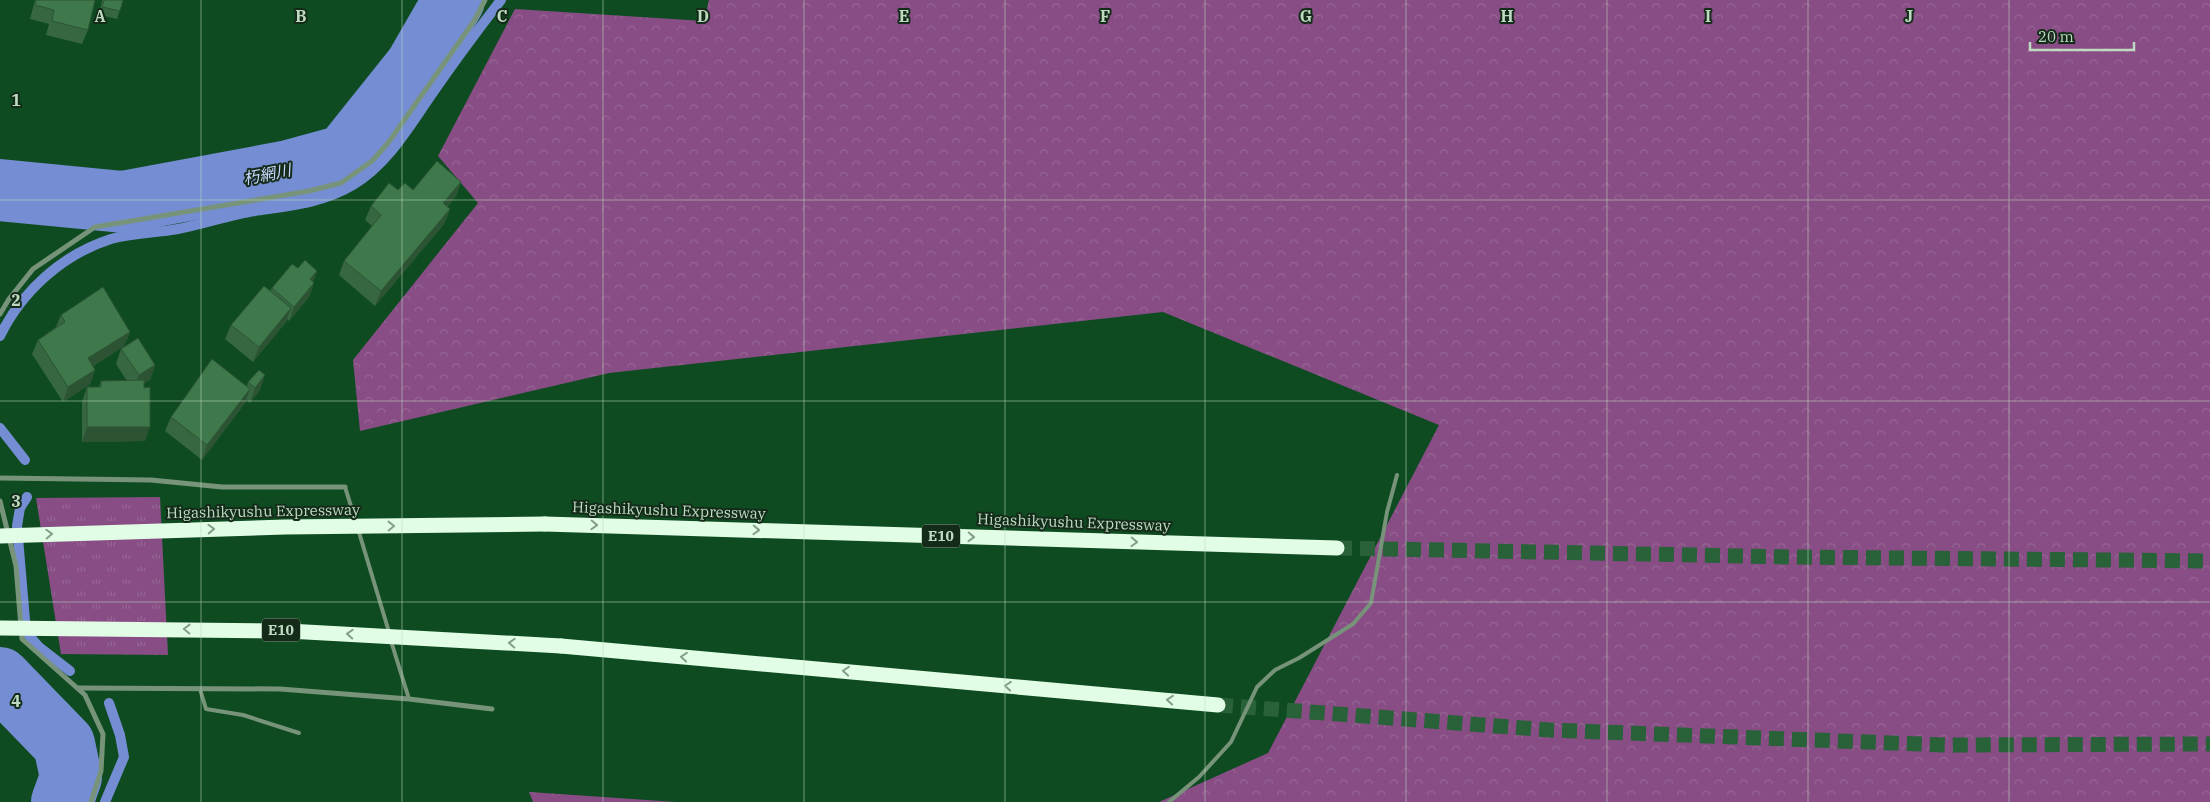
<svg xmlns="http://www.w3.org/2000/svg" width="2210" height="802" viewBox="0 0 2210 802" font-family="'IBM Plex Serif','Noto Sans JP',serif">
<style>
.grass{fill:url(#grass-tufts)}
.forest{fill:url(#forest-crowns)}
.lines{fill:none;stroke-linecap:round;stroke-linejoin:round}
.stream{stroke:#758dd3;stroke-width:10}
.river{stroke:#758dd3;stroke-width:62}
.highway-tunnel{stroke:#296139;stroke-width:15;stroke-dasharray:15 8;stroke-linecap:butt}
.lane{stroke:#77947b;stroke-width:4}
.street{stroke:#77947b;stroke-width:5}
.highway{stroke:#e1fde5;stroke-width:15}
.highway-bridge{stroke:#e1fde5;stroke-width:15}
.wall{fill:#366740}
.shaded-wall{fill:#2c5434}
.building{fill:#3f784b;stroke:#2c5434}
.oneway{stroke:#859e89}
.grid{fill:none;stroke:#bedbc2;stroke-width:1;stroke-opacity:0.55}
.labels{text-anchor:middle;dominant-baseline:central;stroke-width:4;stroke-linejoin:round;paint-order:stroke}
.shield{fill:#142b19;stroke:#8ba68f;stroke-width:1}
.shield-label{font-size:14px;font-weight:bold;fill:#bedbc2}
.street-label{font-size:15px;fill:#bedbc2;stroke:#142b19}
.water-label{font-size:16px;font-style:italic;fill:#cad8ff;stroke:#142b19}
.grid-label{font-size:16px;text-anchor:middle;font-weight:bold;fill:#bedbc2;stroke:#142b19;stroke-width:4;stroke-linejoin:round;paint-order:stroke}
</style>
<defs>
<pattern id="grass-tufts" width="24" height="20" patternUnits="userSpaceOnUse" patternTransform="scale(1.25)"><rect width="24" height="20" fill="#874d84"/><path d="M3 7l-1-3M5 7V3M7 7l1-3M15 17l-1-3M17 17v-4M19 17l1-3" fill="none" stroke="#966694"/></pattern>
<pattern id="forest-crowns" width="20" height="18" patternUnits="userSpaceOnUse" patternTransform="scale(1.25)"><rect width="20" height="18" fill="#874d84"/><path d="M2 6a3 3 0 1 1 6 0M12 15a3 3 0 1 1 6 0" fill="none" stroke="#966694"/></pattern>
</defs>
<rect width="100%" height="100%" fill="#0f4b21"/>
<!-- grass -->
<polygon class="grass" points="160,497 168,655 61,654 36,498"/>
<!-- forest -->
<g class="forest">
<polygon points="709,0 2210,0 2210,802 1159,802 1268,753 1439,425 1163,312 609,373 360,431 353,360 478,203 438,156 515,9 704,21"/>
<polygon points="529,792 530,792 676,802 533,802"/>
</g>
<g class="lines">
<!-- stream -->
<g class="stream">
<path d="M0,336C22,291 63,254 111,239C132,233 156,233 178,229C204,224 229,215 255,211C289,206 323,203 353,185C388,164 409,127 432,94C454,62 477,31 501,0"/>
<polyline points="0,428 25,460"/>
<polyline points="27,497 20,508 17,526 26,632 39,647 70,671"/>
<polyline points="105,802 124,757 120,735 109,703"/>
</g>
<!-- river -->
<g class="river">
<polyline points="0,190 123,202 289,171 344,156 416,66 454,0"/>
<polyline points="0,678 64,744 71,777 62,802"/>
</g>
<!-- highway-tunnel -->
<g class="highway-tunnel">
<polyline points="1337,548 1795,557 2210,561"/>
<polyline points="1218,705 1550,730 1946,745 2210,744"/>
</g>
<!-- lane -->
<g class="lane">
<polyline points="345,487 356,522"/>
<polyline points="358,529 389,632"/>
<polyline points="391,641 409,699"/>
<polyline points="200,689 206,709 243,715 299,733"/>
<polyline points="1169,802 1199,777 1231,742 1257,687 1275,670 1299,658 1353,624 1371,603 1387,512 1397,475"/>
</g>
<!-- street -->
<g class="street">
<polyline points="0,314 9,299 33,269 95,227 309,191 341,183 372,161 388,143 474,21 485,0"/>
<polyline points="0,478 151,480 222,487 345,487"/>
<polyline points="0,501 16,566 22,639 85,695 103,734 101,771 91,802"/>
<polyline points="78,688 280,689 409,699 492,709"/>
</g>
<!-- highway -->
<g class="highway">
<polyline points="545,524 1337,548"/>
<polyline points="561,646 1218,705"/>
</g>
<!-- highway-bridge -->
<g class="highway-bridge">
<polyline points="0,536 285,527 545,524"/>
<polyline points="0,628 288,631 561,646"/>
</g>
</g>
<!-- wall -->
<g class="wall">
<polygon points="35,0 95,0 88,30 82,44 46,35 49,24 30,19"/>
<polygon points="102,0 123,0 117,19 99,15"/>
<polygon points="461,182 456,196 447,207 450,209 444,224 375,306 339,275 344,261 372,226 365,220 371,206 398,190 413,190"/>
<polygon points="317,271 313,282 314,283 309,297 289,321 287,319 286,322 253,362 225,339 231,325 270,291 272,288"/>
<polygon points="61,315 130,332 124,346 93,366 95,370 90,384 63,402 32,354 38,340 56,327"/>
<polygon points="121,349 155,365 150,380 144,383 145,441 82,442 82,402 87,387 99,387 101,381 127,381 116,364"/>
<polygon points="248,382 260,390 250,403 247,400 245,403 202,460 165,431 171,417 247,386"/>
</g>
<!-- shaded-wall -->
<g class="shaded-wall">
<polygon points="461,182 456,196 437,217 443,203"/>
<polygon points="450,209 444,224 375,306 381,291"/>
<polygon points="317,271 312,285 310,279"/>
<polygon points="314,283 309,297 289,321 294,307"/>
<polygon points="291,308 286,322 253,362 259,347"/>
<polygon points="130,332 124,346 83,373 88,358"/>
<polygon points="155,365 150,380 133,390 139,375"/>
<polygon points="95,370 90,384 63,402 68,387"/>
<polygon points="265,375 260,390 250,403 255,388"/>
<polygon points="250,389 245,403 202,460 207,445"/>
<polygon points="87,427 150,427 145,441 82,442"/>
</g>
<!-- building -->
<g class="building">
<polygon points="36,0 95,0 88,30 52,21 54,10 35,5"/>
<polygon points="104,0 123,0 120,11 102,7"/>
<polygon points="437,161 461,182 443,203 450,209 381,291 344,261 381,215 371,206 389,183 398,190 405,183 413,190"/>
<polygon points="305,260 317,271 310,279 314,283 294,307 272,288 292,264 298,268"/>
<polygon points="264,286 291,308 259,347 231,325"/>
<polygon points="103,287 130,332 88,358 95,370 68,387 38,340 65,322 61,315"/>
<polygon points="138,338 155,365 139,375 121,349"/>
<polygon points="212,359 250,389 207,445 171,417"/>
<polygon points="259,370 265,375 255,388 248,382"/>
<polygon points="144,380 144,388 150,387 150,427 87,427 87,387 101,387 101,381"/>
</g>
<!-- one-way arrows -->
<defs><path id="oneway-chevron" d="M-2-3.5L2.5 0L-2 3.5" fill="none" stroke-width="1.6" stroke-linecap="round" stroke-linejoin="round" transform="scale(1.25)"/></defs>
<g class="oneway">
<use href="#oneway-chevron" transform="translate(594 525) rotate(2)"/>
<use href="#oneway-chevron" transform="translate(391 526) rotate(-1)"/>
<use href="#oneway-chevron" transform="translate(211 529) rotate(-2)"/>
<use href="#oneway-chevron" transform="translate(756 530) rotate(2)"/>
<use href="#oneway-chevron" transform="translate(49 534) rotate(-3)"/>
<use href="#oneway-chevron" transform="translate(971 537) rotate(2)"/>
<use href="#oneway-chevron" transform="translate(1134 542) rotate(2)"/>
<use href="#oneway-chevron" transform="translate(187 629) rotate(-179)"/>
<use href="#oneway-chevron" transform="translate(350 634) rotate(-177)"/>
<use href="#oneway-chevron" transform="translate(512 643) rotate(-177)"/>
<use href="#oneway-chevron" transform="translate(684 657) rotate(-175)"/>
<use href="#oneway-chevron" transform="translate(846 671) rotate(-175)"/>
<use href="#oneway-chevron" transform="translate(1008 686) rotate(-175)"/>
<use href="#oneway-chevron" transform="translate(1170 700) rotate(-175)"/>
</g>
<!-- grid -->
<path class="grid" d="M201,0V802M402,0V802M603,0V802M804,0V802M1005,0V802M1205,0V802M1406,0V802M1607,0V802M1808,0V802M2009,0V802M0,200H2210M0,401H2210M0,602H2210"/>
<g class="labels">
<!-- shield labels -->
<g class="shield">
<rect x="922" y="524.5" width="38" height="23" rx="4"/>
<rect x="262" y="618.5" width="38" height="23" rx="4"/>
</g>
<g class="shield-label">
<text x="941" y="536">E10</text>
<text x="281" y="630">E10</text>
</g>
<!-- street labels -->
<g class="street-label">
<text transform="translate(669 510) rotate(2)">Higashikyushu Expressway</text>
<text transform="translate(263 511) rotate(-1)">Higashikyushu Expressway</text>
<text transform="translate(1074 522) rotate(2)">Higashikyushu Expressway</text>
</g>
<!-- water labels -->
<g class="water-label">
<text transform="translate(267 174) rotate(-11)">朽網川</text>
</g>
</g>
<g class="grid-label">
<text x="100" y="22">A</text>
<text x="301" y="22">B</text>
<text x="502" y="22">C</text>
<text x="703" y="22">D</text>
<text x="904" y="22">E</text>
<text x="1105" y="22">F</text>
<text x="1306" y="22">G</text>
<text x="1507" y="22">H</text>
<text x="1708" y="22">I</text>
<text x="1909" y="22">J</text>
<text x="16" y="106">1</text>
<text x="16" y="306">2</text>
<text x="16" y="507">3</text>
<text x="16" y="707">4</text>
</g>
<!-- scale -->
<path d="M2030 42v8h104v-8" fill="none" stroke="#bedbc2" stroke-width="2.5"/>
<text x="2038" y="42" font-size="15" fill="#bedbc2" stroke="#142b19" stroke-width="4" paint-order="stroke">20 m</text>
</svg>
